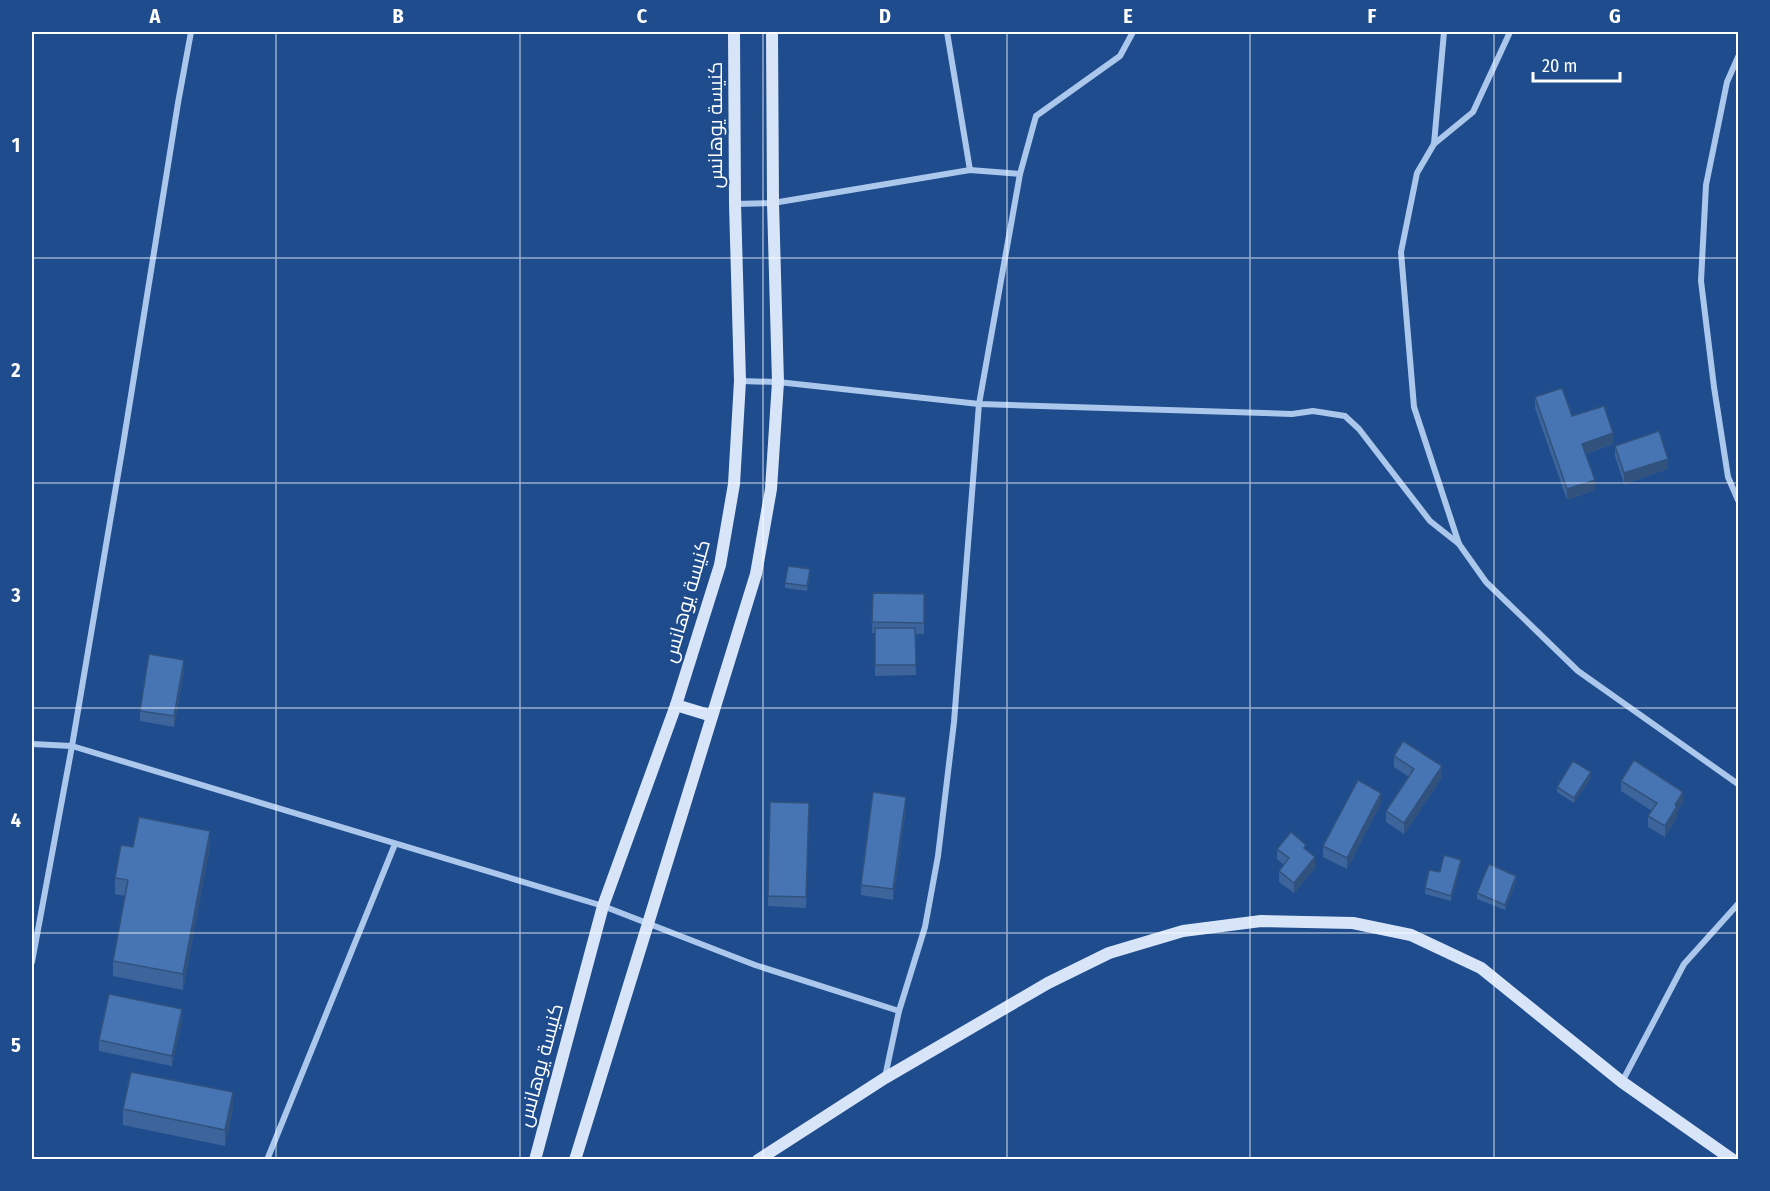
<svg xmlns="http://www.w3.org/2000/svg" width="1770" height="1191" viewBox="0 0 1770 1191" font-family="'Fira Sans Condensed',Cairo,sans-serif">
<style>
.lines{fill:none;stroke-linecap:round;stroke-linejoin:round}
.street{stroke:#acc7ec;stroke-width:6}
.secondary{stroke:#d8e5f9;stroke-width:12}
.wall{fill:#3d659b}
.shaded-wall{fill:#32527e}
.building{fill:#4775b4;stroke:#32527e;stroke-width:1.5}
.grid{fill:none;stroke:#fff;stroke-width:1.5;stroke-opacity:0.55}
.labels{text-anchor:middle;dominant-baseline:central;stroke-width:4.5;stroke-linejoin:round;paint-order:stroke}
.street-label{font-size:20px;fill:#fff;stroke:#1e4c8d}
.neatline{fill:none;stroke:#fff;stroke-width:2}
.grid-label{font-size:20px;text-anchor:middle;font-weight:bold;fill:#fff}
</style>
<rect width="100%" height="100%" fill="#1e4c8d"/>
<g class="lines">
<!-- street -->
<g class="street">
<polyline points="191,32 178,103 123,445 72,746 603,906 755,965 899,1011"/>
<polyline points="947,32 970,170"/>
<polyline points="1444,32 1434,144 1417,173 1401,252 1414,407 1459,544 1486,582 1578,671 1738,784"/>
<polyline points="1738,57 1727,82 1706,185 1701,281 1714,387 1728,477 1738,500"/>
<polyline points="1434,144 1473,112 1510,32"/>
<polyline points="735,204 773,203 970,170 1020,174"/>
<polyline points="740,381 778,382 979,404 1292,414 1313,411 1345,416 1359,429 1430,521 1459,544"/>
<polyline points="32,744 72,746 32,962"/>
<polyline points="885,1077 899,1011 925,927 938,856 954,722 979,404 1020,174 1036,116 1120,56 1133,32"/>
<polyline points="1622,1082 1684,964 1738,904"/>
<polyline points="267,1160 395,844"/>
</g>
<!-- secondary -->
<g class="secondary">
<polyline points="676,705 712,716"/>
<polyline points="535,1160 603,906 676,705 720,565 734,484 740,381 735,204 734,32"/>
<polyline points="575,1160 756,574 771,489 778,382 773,203 772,32"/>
<polyline points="758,1160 885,1078 1048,983 1109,953 1183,931 1261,921 1353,923 1411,935 1481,968 1622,1082 1733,1160"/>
</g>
</g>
<!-- wall -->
<g class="wall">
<polygon points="1535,397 1613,444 1586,454 1595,490 1567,500 1535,408"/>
<polygon points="1615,446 1668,469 1624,484 1615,456"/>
<polygon points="810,574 807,591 785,588 785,583"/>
<polygon points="873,593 924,594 924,634 915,634 916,675 875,676 875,633 872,633"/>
<polygon points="184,671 174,727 140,721 140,711"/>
<polygon points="1394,756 1442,777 1404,834 1386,822 1386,811 1409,777 1394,767"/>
<polygon points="1591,777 1574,803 1557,792 1557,787"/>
<polygon points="1621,781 1683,802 1677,812 1677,817 1665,837 1648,827 1648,816 1652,811 1621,791"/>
<polygon points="770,802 809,803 806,908 768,906"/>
<polygon points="1381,803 1347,869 1323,857 1323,846"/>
<polygon points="906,808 893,900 861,895 861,885"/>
<polygon points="210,846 183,990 113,976 113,961 125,896 115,894 115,878 133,847"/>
<polygon points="1277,849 1306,850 1315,868 1294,893 1279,882 1279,871 1284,865 1277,859"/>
<polygon points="1461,865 1451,901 1425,894 1425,888 1440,872"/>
<polygon points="1516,881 1505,910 1477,899 1477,893"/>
<polygon points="182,1020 172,1066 99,1051 99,1040"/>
<polygon points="233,1108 225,1146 123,1125 123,1109"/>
</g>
<!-- shaded-wall -->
<g class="shaded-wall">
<polygon points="1613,433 1613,444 1582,455 1582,444"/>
<polygon points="1668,459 1668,469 1624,484 1624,473"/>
<polygon points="1595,480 1595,490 1567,500 1567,489"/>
<polygon points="184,660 184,671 174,727 174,716"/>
<polygon points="1442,766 1442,777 1404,834 1404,823"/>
<polygon points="1591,772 1591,777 1574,803 1574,798"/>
<polygon points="1683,792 1683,802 1677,812 1677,817 1665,837 1665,826 1675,805"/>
<polygon points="1381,793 1381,803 1347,869 1347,858"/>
<polygon points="906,797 906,808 893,900 893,889"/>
<polygon points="210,831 210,846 183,990 183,974"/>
<polygon points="1315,857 1315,868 1294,893 1294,883"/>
<polygon points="1461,860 1461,865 1451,901 1451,896"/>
<polygon points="1516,876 1516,881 1505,910 1505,905"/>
<polygon points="182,1009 182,1020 172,1066 172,1056"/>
<polygon points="233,1092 233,1108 225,1146 225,1130"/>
</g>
<!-- building -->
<g class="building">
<polygon points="1562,388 1572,416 1604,406 1613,433 1582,444 1595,480 1567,489 1535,397"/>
<polygon points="1659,431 1668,459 1624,473 1615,446"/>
<polygon points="788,566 810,569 807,586 785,583"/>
<polygon points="873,593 924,594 924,623 872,622"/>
<polygon points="875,628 915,628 916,665 875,665"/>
<polygon points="149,654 184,660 174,716 140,711"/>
<polygon points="1403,741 1442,766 1404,823 1386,811 1414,769 1394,756"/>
<polygon points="1634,760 1683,792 1675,805 1677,806 1665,826 1648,816 1657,803 1621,781"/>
<polygon points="1573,761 1591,772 1574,798 1557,787"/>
<polygon points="1358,780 1381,793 1347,858 1323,846"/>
<polygon points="873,792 906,797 893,889 861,885"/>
<polygon points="770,802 809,803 806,897 768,896"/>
<polygon points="139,817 210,831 183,974 113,961 128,880 115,878 121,845 133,847"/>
<polygon points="1291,832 1306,845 1304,848 1315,857 1294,883 1279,871 1289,858 1277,849"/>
<polygon points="1444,855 1461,860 1451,896 1425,888 1429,870 1440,872"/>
<polygon points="1489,864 1516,876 1505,905 1477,893"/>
<polygon points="109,994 182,1009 172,1056 99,1040"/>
<polygon points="131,1072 233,1092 225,1130 123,1109"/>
</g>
<!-- grid -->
<path class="grid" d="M276,32V1160M520,32V1160M763,32V1160M1007,32V1160M1250,32V1160M1494,32V1160M32,258H1738M32,483H1738M32,708H1738M32,933H1738"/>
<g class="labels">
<!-- street labels -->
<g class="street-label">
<text transform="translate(715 125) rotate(-90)">كنيسة يوهانس</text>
<text transform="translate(686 601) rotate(-74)">كنيسة يوهانس</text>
<text transform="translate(540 1065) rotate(-75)">كنيسة يوهانس</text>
</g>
</g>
<!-- border -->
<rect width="1770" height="1191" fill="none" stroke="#1e4c8d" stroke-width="66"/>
<!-- scale -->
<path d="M1533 72v9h87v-9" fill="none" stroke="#ffffff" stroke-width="3"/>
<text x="1542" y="72" font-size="18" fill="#ffffff" stroke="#1e4c8d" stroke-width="4.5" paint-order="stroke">20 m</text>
<rect x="33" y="33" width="1704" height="1125" class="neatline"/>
<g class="grid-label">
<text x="155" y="23">A</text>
<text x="398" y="23">B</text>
<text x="642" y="23">C</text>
<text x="885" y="23">D</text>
<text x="1128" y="23">E</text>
<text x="1372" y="23">F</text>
<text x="1615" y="23">G</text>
<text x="16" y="152">1</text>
<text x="16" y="377">2</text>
<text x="16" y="602">3</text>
<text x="16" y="827">4</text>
<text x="16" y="1052">5</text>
</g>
</svg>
